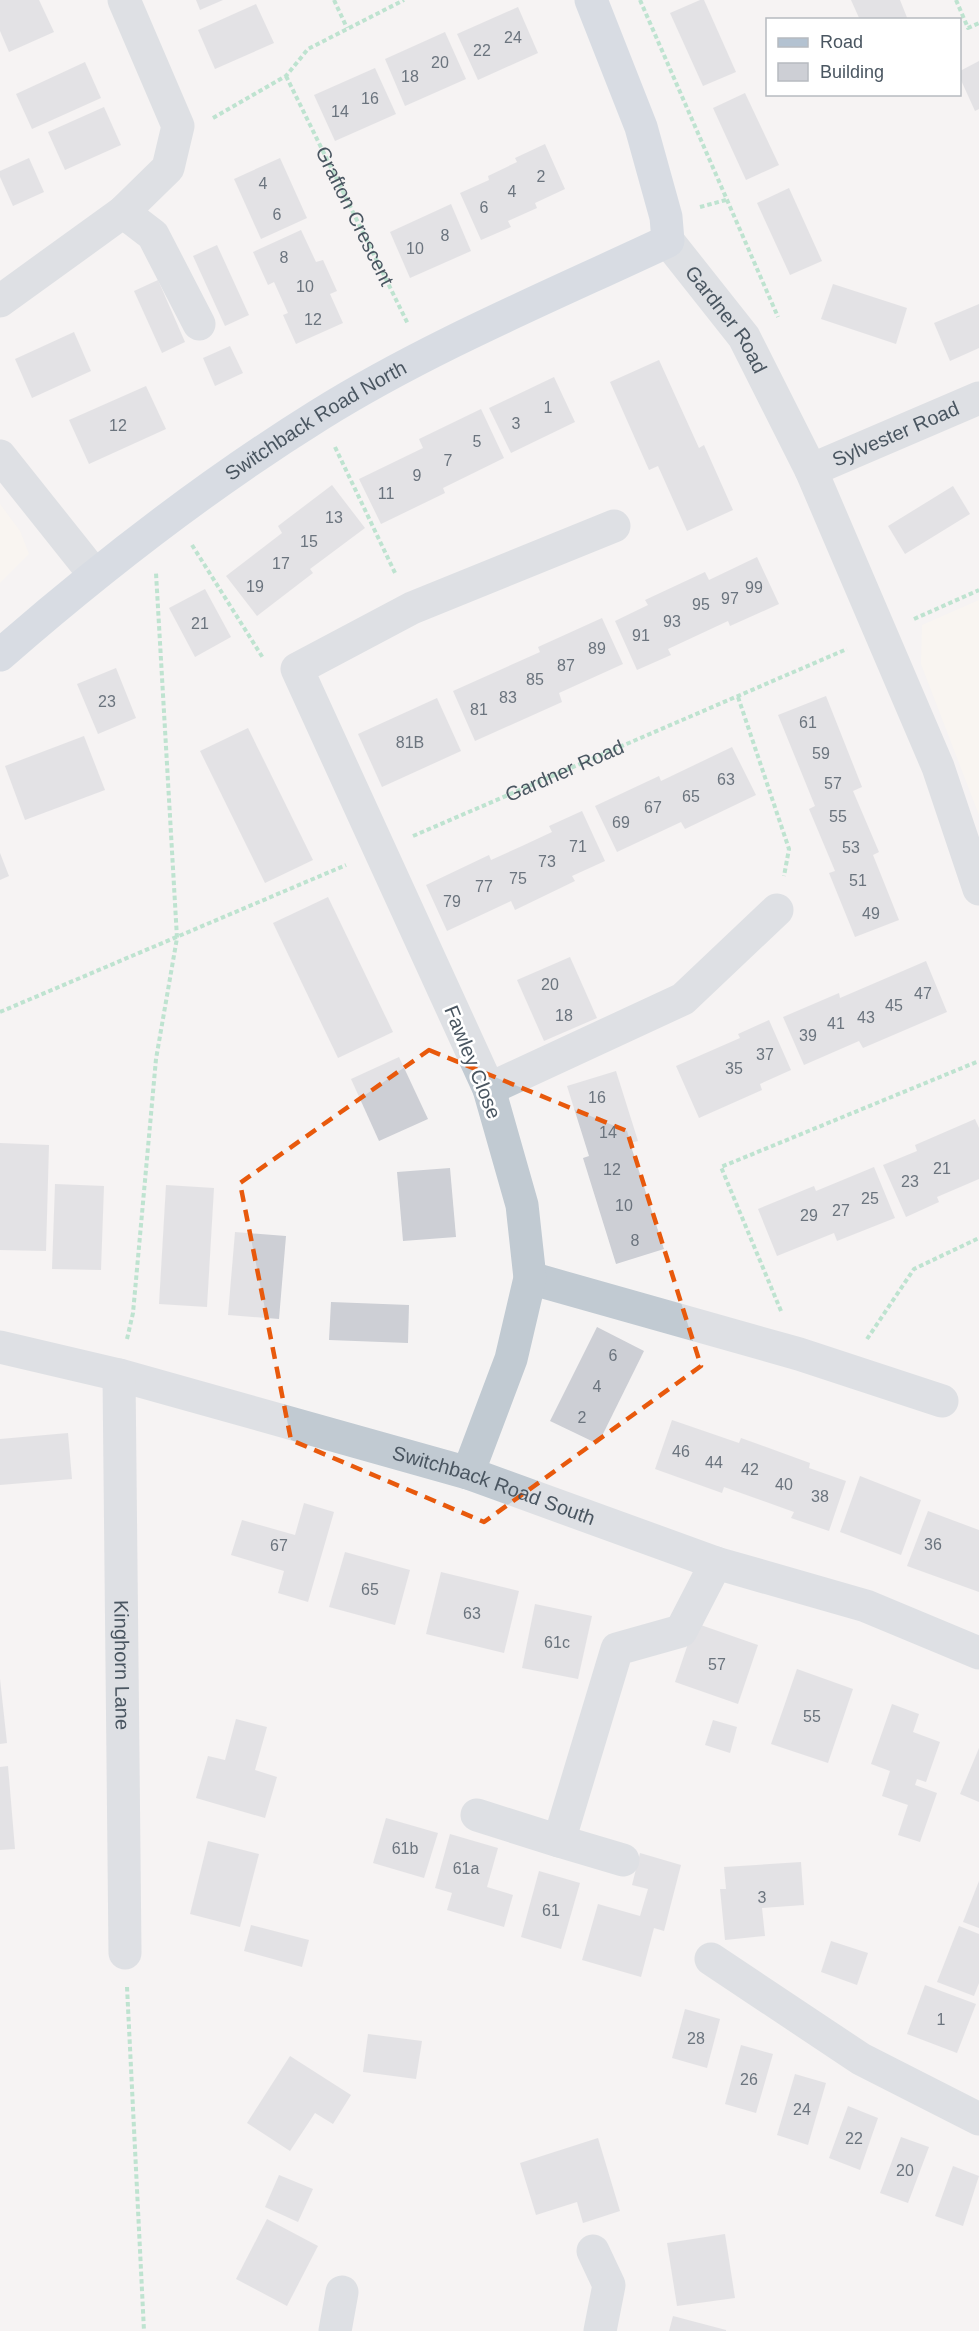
<svg xmlns="http://www.w3.org/2000/svg" width="979" height="2331" viewBox="0 0 979 2331" font-family="Arial,sans-serif">
<style>
.commercial{fill:#fdf9ef}
.building{fill:#cdcfd5}
.lines{fill:none;stroke-linecap:round;stroke-linejoin:round}
.path{stroke:#7ad0a6;stroke-width:4;stroke-dasharray:4.5 3;stroke-linecap:butt}
.minor{stroke:#c1cad2;stroke-width:33}
.major{stroke:#b3c2d1;stroke-width:33}
.marked{fill:none;stroke:#e8590c;stroke-width:4.5;stroke-dasharray:12 8;stroke-linejoin:round}
.labels{text-anchor:middle;dominant-baseline:central;stroke-width:5;stroke-linejoin:round;paint-order:stroke}
.number-label{font-size:16px;fill:#6b747e}
.street-label{font-size:20px;fill:#4a5661;stroke:#fff}
</style>
<rect width="100%" height="100%" fill="#f5f3f3"/>
<!-- commercial -->
<g class="commercial">
<polygon points="0,504 20,531 29,554 0,583"/>
<polygon points="979,600 979,815 921,664 922,625"/>
</g>
<!-- building -->
<g class="building">
<polygon points="0,0 39,0 54,32 9,52 0,31"/>
<polygon points="196,0 223,0 200,10"/>
<polygon points="700,0 704,0 736,72 703,86 670,13"/>
<polygon points="851,0 900,0 908,20 860,20"/>
<polygon points="256,4 274,43 215,69 198,30"/>
<polygon points="518,7 538,53 478,80 457,34"/>
<polygon points="445,32 466,79 405,106 385,59"/>
<polygon points="979,61 979,109 975,111 960,78 960,71"/>
<polygon points="85,62 101,98 32,129 16,94"/>
<polygon points="375,68 396,114 335,141 314,95"/>
<polygon points="745,93 779,165 746,180 713,108"/>
<polygon points="104,107 121,145 65,170 48,132"/>
<polygon points="545,144 565,189 535,203 537,208 508,221 511,227 481,240 460,193 489,180 488,176 517,162 515,158"/>
<polygon points="29,158 44,192 13,206 0,177 0,171"/>
<polygon points="280,158 307,218 261,239 234,179"/>
<polygon points="789,188 822,261 790,275 757,203"/>
<polygon points="451,204 471,251 410,278 390,232"/>
<polygon points="301,230 316,262 323,260 337,291 330,294 343,323 296,344 283,315 288,313 274,282 268,285 253,252"/>
<polygon points="217,245 249,315 225,326 193,256"/>
<polygon points="158,280 185,342 162,353 134,291"/>
<polygon points="833,284 907,308 896,344 821,319"/>
<polygon points="979,304 979,348 950,361 934,323"/>
<polygon points="74,332 91,371 32,398 15,359"/>
<polygon points="230,346 243,373 215,386 203,358"/>
<polygon points="659,360 699,448 704,445 733,510 687,531 658,466 649,470 610,382"/>
<polygon points="554,377 575,422 511,453 489,408"/>
<polygon points="146,386 166,429 89,464 69,420"/>
<polygon points="481,409 504,458 443,488 445,493 381,524 359,479 423,448 419,439"/>
<polygon points="332,485 365,528 310,569 313,573 257,616 226,576 282,533 278,526"/>
<polygon points="953,486 970,514 905,554 888,526"/>
<polygon points="757,557 779,604 730,626 728,621 668,649 671,655 637,670 615,621 648,605 645,600 705,572 709,580"/>
<polygon points="205,589 231,637 195,657 169,608"/>
<polygon points="602,618 623,664 559,693 562,702 475,741 453,691 540,652 538,647"/>
<polygon points="116,668 136,718 98,734 77,684"/>
<polygon points="826,696 862,787 853,791 879,852 873,855 899,920 855,937 829,873 835,871 809,809 815,806 778,715"/>
<polygon points="437,698 461,751 382,787 358,734"/>
<polygon points="248,728 313,860 265,883 200,751"/>
<polygon points="84,736 105,790 25,820 5,766"/>
<polygon points="732,747 756,795 685,829 681,822 617,852 595,806 659,776 661,781"/>
<polygon points="582,811 605,861 572,876 575,881 515,910 511,901 447,931 426,885 489,855 491,860 522,846 552,832 549,826"/>
<polygon points="0,853 9,876 0,880"/>
<polygon points="328,897 393,1032 338,1058 273,923"/>
<polygon points="570,957 597,1018 544,1041 517,980"/>
<polygon points="926,961 947,1012 863,1048 859,1041 804,1065 783,1017 839,993 840,998"/>
<polygon points="769,1020 791,1070 760,1084 762,1090 699,1118 676,1066 740,1038 738,1034"/>
<polygon points="399,1057 428,1119 379,1141 351,1079"/>
<polygon points="616,1071 638,1141 630,1143 664,1249 616,1264 583,1158 589,1156 567,1086"/>
<polygon points="975,1119 979,1128 979,1179 937,1197 939,1202 906,1217 883,1165 917,1151 915,1145"/>
<polygon points="0,1143 49,1145 46,1251 0,1250"/>
<polygon points="874,1167 895,1218 837,1241 834,1233 777,1256 758,1209 814,1186 816,1191"/>
<polygon points="450,1168 456,1237 403,1241 397,1172"/>
<polygon points="55,1184 104,1186 101,1270 52,1269"/>
<polygon points="166,1185 214,1188 207,1307 159,1304"/>
<polygon points="235,1232 286,1236 279,1319 228,1315"/>
<polygon points="331,1302 409,1305 408,1343 329,1340"/>
<polygon points="597,1327 644,1351 598,1444 550,1421"/>
<polygon points="672,1420 739,1443 741,1438 810,1463 809,1468 846,1481 829,1531 791,1518 794,1512 724,1487 722,1493 655,1469"/>
<polygon points="68,1433 72,1479 0,1485 0,1439"/>
<polygon points="860,1476 921,1500 901,1555 840,1532"/>
<polygon points="304,1503 334,1512 308,1602 278,1593 284,1571 231,1555 242,1520 295,1535"/>
<polygon points="928,1511 979,1530 979,1592 907,1566"/>
<polygon points="345,1552 410,1570 395,1625 329,1607"/>
<polygon points="441,1572 519,1591 504,1653 426,1634"/>
<polygon points="535,1604 592,1616 578,1679 522,1668"/>
<polygon points="695,1623 758,1645 738,1704 675,1682"/>
<polygon points="797,1669 853,1689 828,1763 771,1744"/>
<polygon points="0,1679 7,1743 0,1744"/>
<polygon points="892,1704 919,1714 913,1732 940,1742 926,1782 917,1779 915,1785 937,1793 920,1842 898,1835 908,1805 882,1796 890,1771 871,1764"/>
<polygon points="236,1719 267,1727 255,1770 277,1777 265,1818 196,1798 208,1756 225,1760"/>
<polygon points="713,1720 737,1727 730,1753 705,1745"/>
<polygon points="979,1748 979,1802 960,1794"/>
<polygon points="8,1766 15,1849 0,1850 0,1767"/>
<polygon points="386,1818 438,1833 424,1878 373,1863"/>
<polygon points="450,1834 498,1848 487,1887 513,1895 504,1927 447,1910 452,1893 435,1888"/>
<polygon points="208,1841 259,1854 240,1927 190,1914"/>
<polygon points="640,1853 681,1865 664,1931 654,1928 641,1977 582,1960 598,1904 640,1916 648,1889 632,1885"/>
<polygon points="801,1862 804,1905 762,1908 765,1936 725,1940 720,1889 726,1889 724,1867"/>
<polygon points="539,1871 580,1883 561,1949 521,1937"/>
<polygon points="979,1881 979,1928 963,1922"/>
<polygon points="251,1925 309,1940 302,1967 244,1951"/>
<polygon points="959,1926 979,1934 979,1983 974,1996 937,1982"/>
<polygon points="831,1941 868,1953 857,1985 821,1972"/>
<polygon points="925,1985 976,2004 957,2053 907,2034"/>
<polygon points="685,2009 720,2019 707,2068 672,2058"/>
<polygon points="368,2034 422,2041 416,2079 363,2072"/>
<polygon points="741,2045 773,2054 756,2113 725,2104"/>
<polygon points="290,2056 351,2095 333,2124 315,2113 290,2151 247,2123"/>
<polygon points="795,2074 826,2083 808,2145 777,2135"/>
<polygon points="848,2106 878,2118 860,2170 829,2158"/>
<polygon points="901,2137 929,2147 908,2203 880,2193"/>
<polygon points="598,2138 620,2211 583,2223 577,2202 536,2215 520,2163"/>
<polygon points="953,2166 979,2176 963,2226 935,2216"/>
<polygon points="279,2175 313,2189 298,2222 265,2207"/>
<polygon points="267,2219 318,2246 287,2306 236,2279"/>
<polygon points="725,2234 735,2298 677,2306 667,2243"/>
<polygon points="673,2316 726,2330 726,2331 669,2331"/>
</g>
<g class="lines">
<!-- path -->
<g class="path">
<polyline points="334,0 347,28"/>
<polyline points="640,0 778,317"/>
<polyline points="956,0 968,28 979,23"/>
<path id="s1" d="M286,76L408,324"/>
<polyline points="213,118 286,76 308,49 404,0"/>
<polyline points="700,207 726,200"/>
<polyline points="335,447 396,575"/>
<polyline points="192,545 263,658"/>
<polyline points="914,619 979,590"/>
<polyline points="738,697 789,849 784,876"/>
<path id="s2" d="M413,836L847,649"/>
<polyline points="0,1012 346,865"/>
<polyline points="781,1311 721,1167 979,1061"/>
<polyline points="127,1339 133,1313 156,1059 177,938 156,573"/>
<polyline points="867,1339 914,1269 979,1238"/>
<polyline points="127,1987 144,2331"/>
</g>
<!-- minor -->
<g class="minor">
<polyline points="123,212 153,235 199,324"/>
<path id="s3" d="M668,241L744,337L811,470L938,767L979,889"/>
<polyline points="0,301 123,212 168,168 178,126 124,0"/>
<polyline points="0,456 94,574"/>
<path id="s4" d="M811,470L979,398"/>
<polyline points="489,1089 683,999 777,910"/>
<polyline points="530,1278 799,1354 942,1401"/>
<path id="s5" d="M0,1347L119,1375L468,1473L716,1563L866,1606L979,1653"/>
<path id="s6" d="M119,1375L125,1953"/>
<polyline points="468,1473 511,1359 530,1278 522,1205 489,1089 297,669 412,608 614,526"/>
<polyline points="477,1815 559,1841"/>
<polyline points="623,1860 559,1841 617,1649 681,1631 716,1563"/>
<polyline points="711,1959 861,2059 979,2119"/>
<polyline points="593,2251 609,2285 600,2331"/>
<polyline points="335,2331 342,2292"/>
</g>
<!-- major -->
<path class="major" id="s7" d="M0,655C101,567 205,486 319,415C428,347 551,296 668,241L666,217L641,127L591,0"/>
</g>
<!-- marked area -->
<path d="M0 0H979V2331H0ZM429,1050L627,1131L701,1366L484,1522L291,1440L240,1183Z" fill="#f5f3f3" fill-opacity=".55" fill-rule="evenodd"/>
<path class="marked" d="M429,1050L627,1131L701,1366L484,1522L291,1440L240,1183Z"/>
<g class="labels">
<!-- number labels -->
<g class="number-label">
<text x="513" y="37">24</text>
<text x="482" y="50">22</text>
<text x="440" y="62">20</text>
<text x="410" y="76">18</text>
<text x="370" y="98">16</text>
<text x="340" y="111">14</text>
<text x="541" y="176">2</text>
<text x="263" y="183">4</text>
<text x="512" y="191">4</text>
<text x="484" y="207">6</text>
<text x="277" y="214">6</text>
<text x="445" y="235">8</text>
<text x="415" y="248">10</text>
<text x="284" y="257">8</text>
<text x="305" y="286">10</text>
<text x="313" y="319">12</text>
<text x="548" y="407">1</text>
<text x="516" y="423">3</text>
<text x="118" y="425">12</text>
<text x="477" y="441">5</text>
<text x="448" y="460">7</text>
<text x="417" y="475">9</text>
<text x="386" y="493">11</text>
<text x="334" y="517">13</text>
<text x="309" y="541">15</text>
<text x="281" y="563">17</text>
<text x="255" y="586">19</text>
<text x="754" y="587">99</text>
<text x="730" y="598">97</text>
<text x="701" y="604">95</text>
<text x="672" y="621">93</text>
<text x="200" y="623">21</text>
<text x="641" y="635">91</text>
<text x="597" y="648">89</text>
<text x="566" y="665">87</text>
<text x="535" y="679">85</text>
<text x="508" y="697">83</text>
<text x="107" y="701">23</text>
<text x="479" y="709">81</text>
<text x="808" y="722">61</text>
<text x="410" y="742">81B</text>
<text x="821" y="753">59</text>
<text x="726" y="779">63</text>
<text x="833" y="783">57</text>
<text x="691" y="796">65</text>
<text x="653" y="807">67</text>
<text x="838" y="816">55</text>
<text x="621" y="822">69</text>
<text x="578" y="846">71</text>
<text x="851" y="847">53</text>
<text x="547" y="861">73</text>
<text x="518" y="878">75</text>
<text x="858" y="880">51</text>
<text x="484" y="886">77</text>
<text x="452" y="901">79</text>
<text x="871" y="913">49</text>
<text x="550" y="984">20</text>
<text x="923" y="993">47</text>
<text x="894" y="1005">45</text>
<text x="564" y="1015">18</text>
<text x="866" y="1017">43</text>
<text x="836" y="1023">41</text>
<text x="808" y="1035">39</text>
<text x="765" y="1054">37</text>
<text x="734" y="1068">35</text>
<text x="597" y="1097">16</text>
<text x="608" y="1132">14</text>
<text x="942" y="1168">21</text>
<text x="612" y="1169">12</text>
<text x="910" y="1181">23</text>
<text x="870" y="1198">25</text>
<text x="624" y="1205">10</text>
<text x="841" y="1210">27</text>
<text x="809" y="1215">29</text>
<text x="635" y="1240">8</text>
<text x="613" y="1355">6</text>
<text x="597" y="1386">4</text>
<text x="582" y="1417">2</text>
<text x="681" y="1451">46</text>
<text x="714" y="1462">44</text>
<text x="750" y="1469">42</text>
<text x="784" y="1484">40</text>
<text x="820" y="1496">38</text>
<text x="933" y="1544">36</text>
<text x="279" y="1545">67</text>
<text x="370" y="1589">65</text>
<text x="472" y="1613">63</text>
<text x="557" y="1642">61c</text>
<text x="717" y="1664">57</text>
<text x="812" y="1716">55</text>
<text x="405" y="1848">61b</text>
<text x="466" y="1868">61a</text>
<text x="762" y="1897">3</text>
<text x="551" y="1910">61</text>
<text x="941" y="2019">1</text>
<text x="696" y="2038">28</text>
<text x="749" y="2079">26</text>
<text x="802" y="2109">24</text>
<text x="854" y="2138">22</text>
<text x="905" y="2170">20</text>
</g>
<!-- street labels -->
<g class="street-label">
<text stroke="none"><textPath href="#s1" startOffset="156">Grafton Crescent</textPath></text>
<text stroke="none"><textPath href="#s3" startOffset="98">Gardner Road</textPath></text>
<text stroke="none"><textPath href="#s7" startOffset="394">Switchback Road North</textPath></text>
<text stroke="none"><textPath href="#s4" startOffset="92">Sylvester Road</textPath></text>
<text stroke="none"><textPath href="#s2" startOffset="165">Gardner Road</textPath></text>
<text transform="translate(473 1062) rotate(68)">Fawley Close</text>
<text stroke="none"><textPath href="#s5" startOffset="513">Switchback Road South</textPath></text>
<text stroke="none"><textPath href="#s6" startOffset="290">Kinghorn Lane</textPath></text>
</g>
</g>
<!-- legend -->
<rect x="766" y="18" width="195" height="78" fill="#ffffff" stroke="#b7bbc0" stroke-width="1.5"/>
<rect x="778" y="38" width="30" height="9" fill="#b3c2d1" stroke="#b7bbc0" stroke-width="1.5"/>
<text x="820" y="48" font-size="18" fill="#4a5661">Road</text>
<rect x="778" y="63" width="30" height="18" fill="#cdcfd5" stroke="#b7bbc0" stroke-width="1.5"/>
<text x="820" y="78" font-size="18" fill="#4a5661">Building</text>
</svg>
